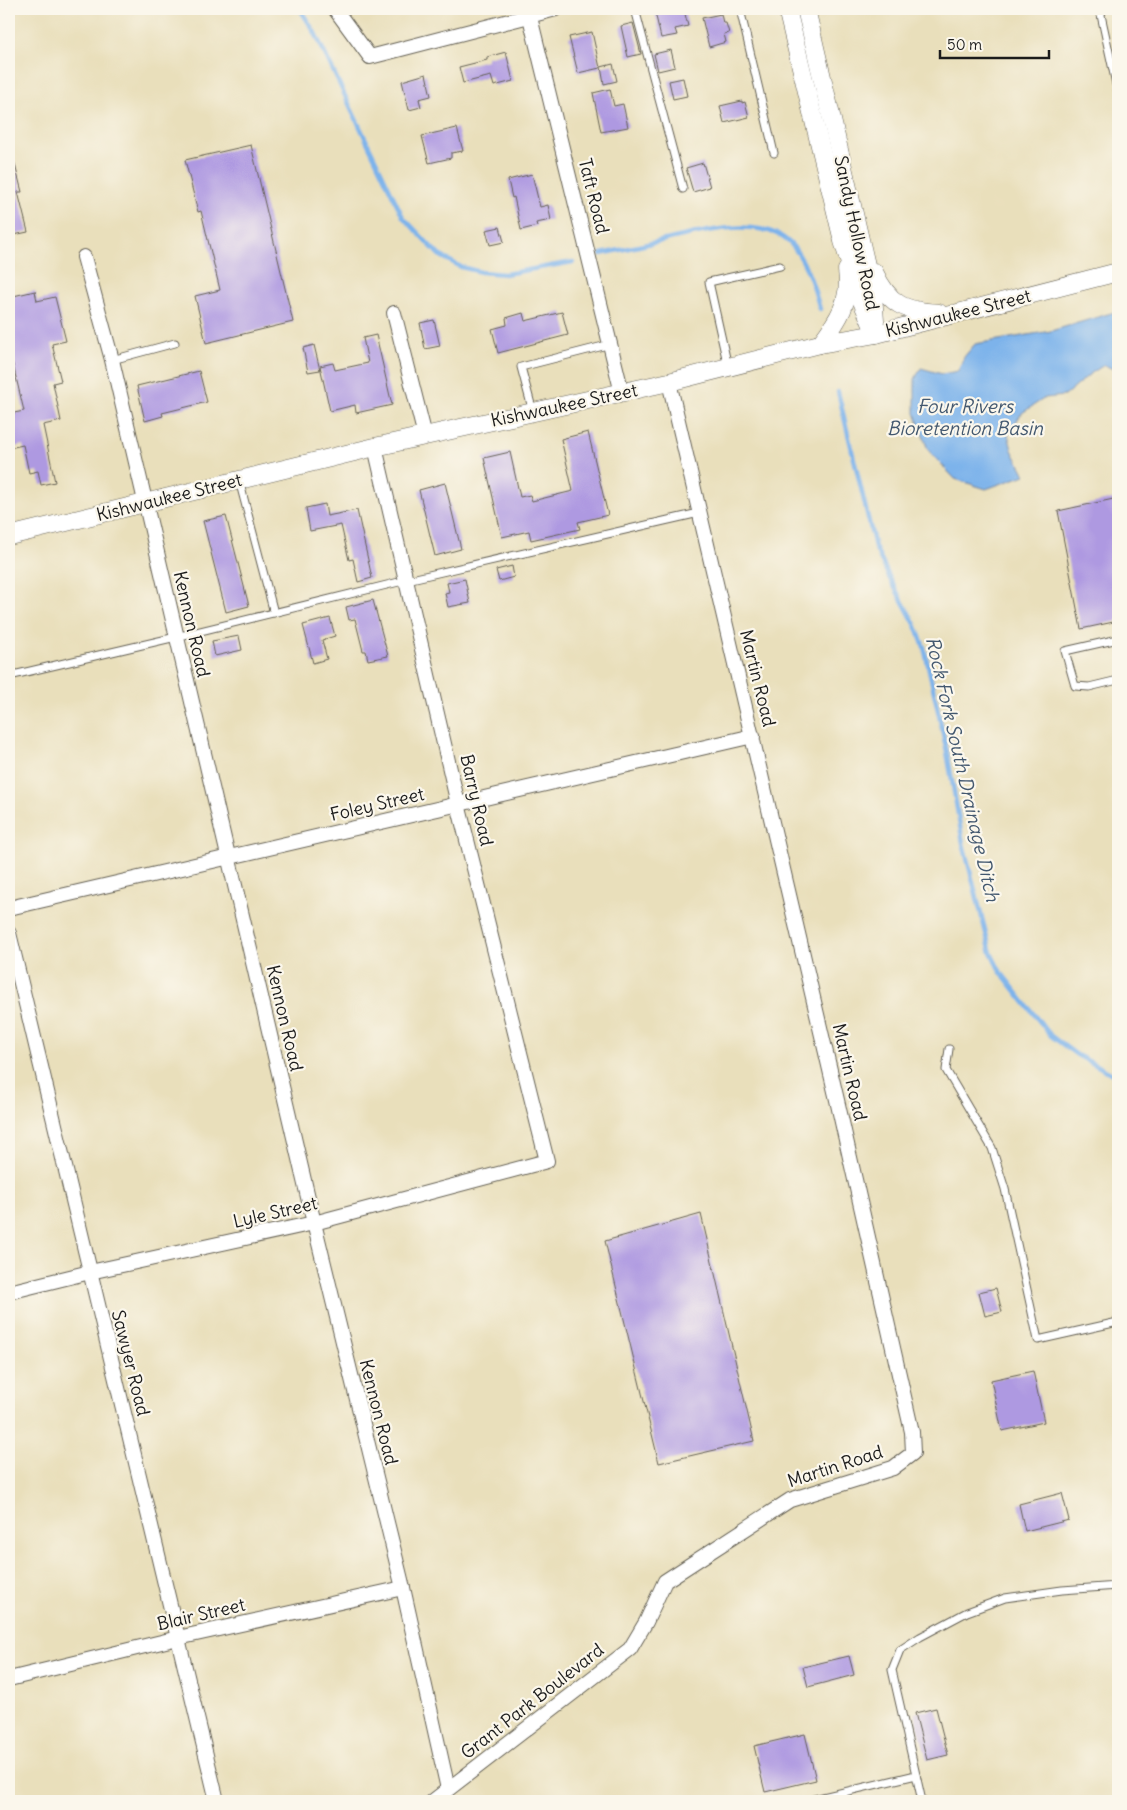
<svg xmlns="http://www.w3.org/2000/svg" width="1127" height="1810" viewBox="0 0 1127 1810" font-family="Delius,sans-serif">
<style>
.water{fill:#7db3eb;stroke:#4c6884}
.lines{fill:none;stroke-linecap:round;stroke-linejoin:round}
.stream{stroke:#7db3eb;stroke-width:4.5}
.building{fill:#ae99e1}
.service-casing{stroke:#646054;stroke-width:9}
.minor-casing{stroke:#646054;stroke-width:16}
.tertiary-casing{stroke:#646054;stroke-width:19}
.service{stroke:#fff;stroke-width:7}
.minor{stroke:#fff;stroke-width:14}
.tertiary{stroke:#fff;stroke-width:18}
.labels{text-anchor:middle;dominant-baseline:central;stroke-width:4.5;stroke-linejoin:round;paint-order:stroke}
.street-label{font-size:18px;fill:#1c1c1c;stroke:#fbf7ec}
.water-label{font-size:19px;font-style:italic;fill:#43586f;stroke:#fbf7ec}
</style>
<rect width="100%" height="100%" fill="#fbf7ec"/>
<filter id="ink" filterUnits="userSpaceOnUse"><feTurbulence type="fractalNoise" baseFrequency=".02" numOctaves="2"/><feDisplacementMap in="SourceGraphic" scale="10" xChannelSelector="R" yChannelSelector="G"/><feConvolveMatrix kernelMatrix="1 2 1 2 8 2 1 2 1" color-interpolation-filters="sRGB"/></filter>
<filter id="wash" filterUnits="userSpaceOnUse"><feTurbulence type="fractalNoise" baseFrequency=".0096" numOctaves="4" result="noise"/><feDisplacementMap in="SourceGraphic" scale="20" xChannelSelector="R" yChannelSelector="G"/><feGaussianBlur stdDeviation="1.12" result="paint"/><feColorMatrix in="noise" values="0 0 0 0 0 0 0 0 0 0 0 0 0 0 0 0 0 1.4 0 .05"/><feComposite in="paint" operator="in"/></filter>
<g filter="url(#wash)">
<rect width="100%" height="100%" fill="#e9dfbb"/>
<!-- water -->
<polygon class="water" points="1118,311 1118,371 1104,365 1090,374 1064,396 1045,398 1022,413 1008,434 1012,450 1025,475 986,489 955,479 928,450 915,413 915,379 921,368 942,374 958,371 964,357 975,344 1051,331"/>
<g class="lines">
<!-- stream -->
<g class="stream">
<polyline points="300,9 315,33 403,217 439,255 461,267 481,272 505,274 573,262"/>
<path d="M601,254C622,250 643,245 665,240C701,232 768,212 795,249C808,267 814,288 820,309"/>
<polyline points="838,392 875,547 890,579 915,624 924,647 947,752 963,843 991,953 1000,971 1051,1036 1077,1055 1118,1077"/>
</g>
</g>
<g id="blocks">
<!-- building -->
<g class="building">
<polygon points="670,9 671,13 684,10 688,26 675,29 677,35 661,38 655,12"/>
<polygon points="721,14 723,23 726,23 729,33 724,34 726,42 709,47 702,18"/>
<polygon points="633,23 641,54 628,57 621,26"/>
<polygon points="592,32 600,68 578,73 569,37"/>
<polygon points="671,50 675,67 658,71 654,54"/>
<polygon points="506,52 513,81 494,86 491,76 463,83 459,67 487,60 487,57"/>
<polygon points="613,64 617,81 604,84 601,67"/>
<polygon points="426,74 431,96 419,99 421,107 409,110 402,81"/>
<polygon points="683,78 687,96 673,99 669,81"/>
<polygon points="610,89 614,106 623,104 628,127 601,132 593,93"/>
<polygon points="742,101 742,103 745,102 749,117 724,123 720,106"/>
<polygon points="457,128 463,151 451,153 451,158 429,163 422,136"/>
<polygon points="251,145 293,322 206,343 195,296 220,290 201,211 198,212 185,160"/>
<polygon points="9,157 13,157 22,192 18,192 28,232 9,236"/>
<polygon points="703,163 710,187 693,192 686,168"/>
<polygon points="532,174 540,207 548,205 551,220 536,223 537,226 521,230 514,197 512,198 508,180"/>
<polygon points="500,227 504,242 490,245 486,230"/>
<polygon points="35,291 37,301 55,297 66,341 52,344 61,381 53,383 61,421 43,425 55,482 41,485 38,471 29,473 23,445 9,448 9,414 24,411 9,348 9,297"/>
<polygon points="562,312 568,335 498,353 492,329 507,325 506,318 523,313 525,321"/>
<polygon points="434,320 440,346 425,349 420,323"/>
<polygon points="376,335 392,405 356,413 355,405 330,411 320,366 333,363 335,370 368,363 363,338"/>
<polygon points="314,345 320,370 308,372 303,348"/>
<polygon points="199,371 207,402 162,413 163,416 145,421 137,386"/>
<polygon points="588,432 608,515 578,522 580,529 531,540 529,531 502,537 484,458 510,452 520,497 530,495 532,501 573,491 561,439"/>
<polygon points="445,483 461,549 435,556 419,490"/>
<polygon points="1118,498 1118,621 1081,629 1058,511"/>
<polygon points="325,504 327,516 357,510 372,578 358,582 353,559 349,560 341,525 310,531 306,508"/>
<polygon points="226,516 249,606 226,612 203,521"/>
<polygon points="512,566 514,577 499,581 496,570"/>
<polygon points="465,579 470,603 448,607 445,593 449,592 447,583"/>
<polygon points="373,600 388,656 368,660 366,651 363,651 355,619 349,620 346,607"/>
<polygon points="330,618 335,636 322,640 327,659 313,663 303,625"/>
<polygon points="239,636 242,650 215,656 212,641"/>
<polygon points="701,1214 754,1441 659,1463 605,1241"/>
<polygon points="996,1288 1002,1312 985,1316 979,1292"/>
<polygon points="1033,1371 1044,1422 1002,1431 991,1380"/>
<polygon points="1062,1493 1069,1520 1025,1531 1019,1504"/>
<polygon points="849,1656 854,1675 808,1687 803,1667"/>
<polygon points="936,1708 948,1755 927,1760 915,1713"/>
<polygon points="805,1734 816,1780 765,1792 754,1746"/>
</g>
</g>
</g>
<g filter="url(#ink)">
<use href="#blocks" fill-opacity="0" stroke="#646054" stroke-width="1"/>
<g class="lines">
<defs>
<g id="service">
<polyline points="635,9 683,189"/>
<polyline points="740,9 774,153"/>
<polyline points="1103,9 1101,15 1118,93"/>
<polyline points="112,360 175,343"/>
<polyline points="728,367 709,282 780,266"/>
<polyline points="533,412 521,367 611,344"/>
<polyline points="239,480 274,613"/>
<polyline points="1118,639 1065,651 1075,686 1089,687 1118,680"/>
<polyline points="9,676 176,637 407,580 699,513"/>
<polyline points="949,1049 946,1070 992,1148 1005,1189 1038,1340 1118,1322"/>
<polyline points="806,1801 916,1775"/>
<polyline points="922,1801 892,1670 900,1650 920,1637 967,1612 1005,1598 1062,1590 1118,1586"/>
</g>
<g id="minor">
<polyline points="335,9 370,57 556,9"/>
<polyline points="528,9 622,393"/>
<polyline points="84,257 112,360 314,1223 403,1588 448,1789"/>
<polyline points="394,313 425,436"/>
<polyline points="9,908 753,736"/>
<polyline points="9,933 217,1801"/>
<polyline points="9,1292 90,1272 314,1223 547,1161 458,804 375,447"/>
<polyline points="9,1679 178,1638 403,1588"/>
<polyline points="433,1801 630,1649 646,1622 665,1581 790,1500 893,1468 913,1453 912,1432 837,1100 669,382"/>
</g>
<g id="tertiary">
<polyline points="787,9 843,241 861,299 876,334"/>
<polyline points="806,9 873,295 875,321"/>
<path d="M874,272C889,305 904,311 939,313"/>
<path d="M820,344C838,321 852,300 847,270"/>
<polyline points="9,536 375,447 669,382 820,344 876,334 1118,272"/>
</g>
</defs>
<!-- service casing -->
<use href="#service" class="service-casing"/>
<!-- minor casing -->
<use href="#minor" class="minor-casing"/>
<!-- tertiary casing -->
<use href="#tertiary" class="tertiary-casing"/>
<!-- service -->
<use href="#service" class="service"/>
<!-- minor -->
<use href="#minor" class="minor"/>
<!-- tertiary -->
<use href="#tertiary" class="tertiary"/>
</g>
</g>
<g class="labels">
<!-- street labels -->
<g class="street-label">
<text transform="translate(594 196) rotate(76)">Taft Road</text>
<text transform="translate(857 233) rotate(78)">Sandy Hollow Road</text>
<text transform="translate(958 313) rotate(-14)">Kishwaukee Street</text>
<text transform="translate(564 405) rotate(-12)">Kishwaukee Street</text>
<text transform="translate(169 497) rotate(-14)">Kishwaukee Street</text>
<text transform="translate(192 624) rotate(77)">Kennon Road</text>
<text transform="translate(758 678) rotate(76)">Martin Road</text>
<text transform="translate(477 800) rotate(77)">Barry Road</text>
<text transform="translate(377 804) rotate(-13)">Foley Street</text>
<text transform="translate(285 1018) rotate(77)">Kennon Road</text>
<text transform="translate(850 1072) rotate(77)">Martin Road</text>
<text transform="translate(275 1212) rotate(-13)">Lyle Street</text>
<text transform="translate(131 1363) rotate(76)">Sawyer Road</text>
<text transform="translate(379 1412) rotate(76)">Kennon Road</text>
<text transform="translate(835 1466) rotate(-18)">Martin Road</text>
<text transform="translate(201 1614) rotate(-13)">Blair Street</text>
<text transform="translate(532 1701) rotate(-38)">Grant Park Boulevard</text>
</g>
<!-- water labels -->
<g class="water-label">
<text x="965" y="406">Four Rivers<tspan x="965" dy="22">Bioretention Basin</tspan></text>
<text transform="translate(963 769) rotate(77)">Rock Fork South Drainage Ditch</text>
</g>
</g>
<!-- margin -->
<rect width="1127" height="1810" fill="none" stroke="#fbf7ec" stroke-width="30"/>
<!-- scale -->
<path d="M940 50v8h109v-8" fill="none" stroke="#1c1c1c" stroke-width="2.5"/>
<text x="947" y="50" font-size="15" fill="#1c1c1c" stroke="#fbf7ec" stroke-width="4" paint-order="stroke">50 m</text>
</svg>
